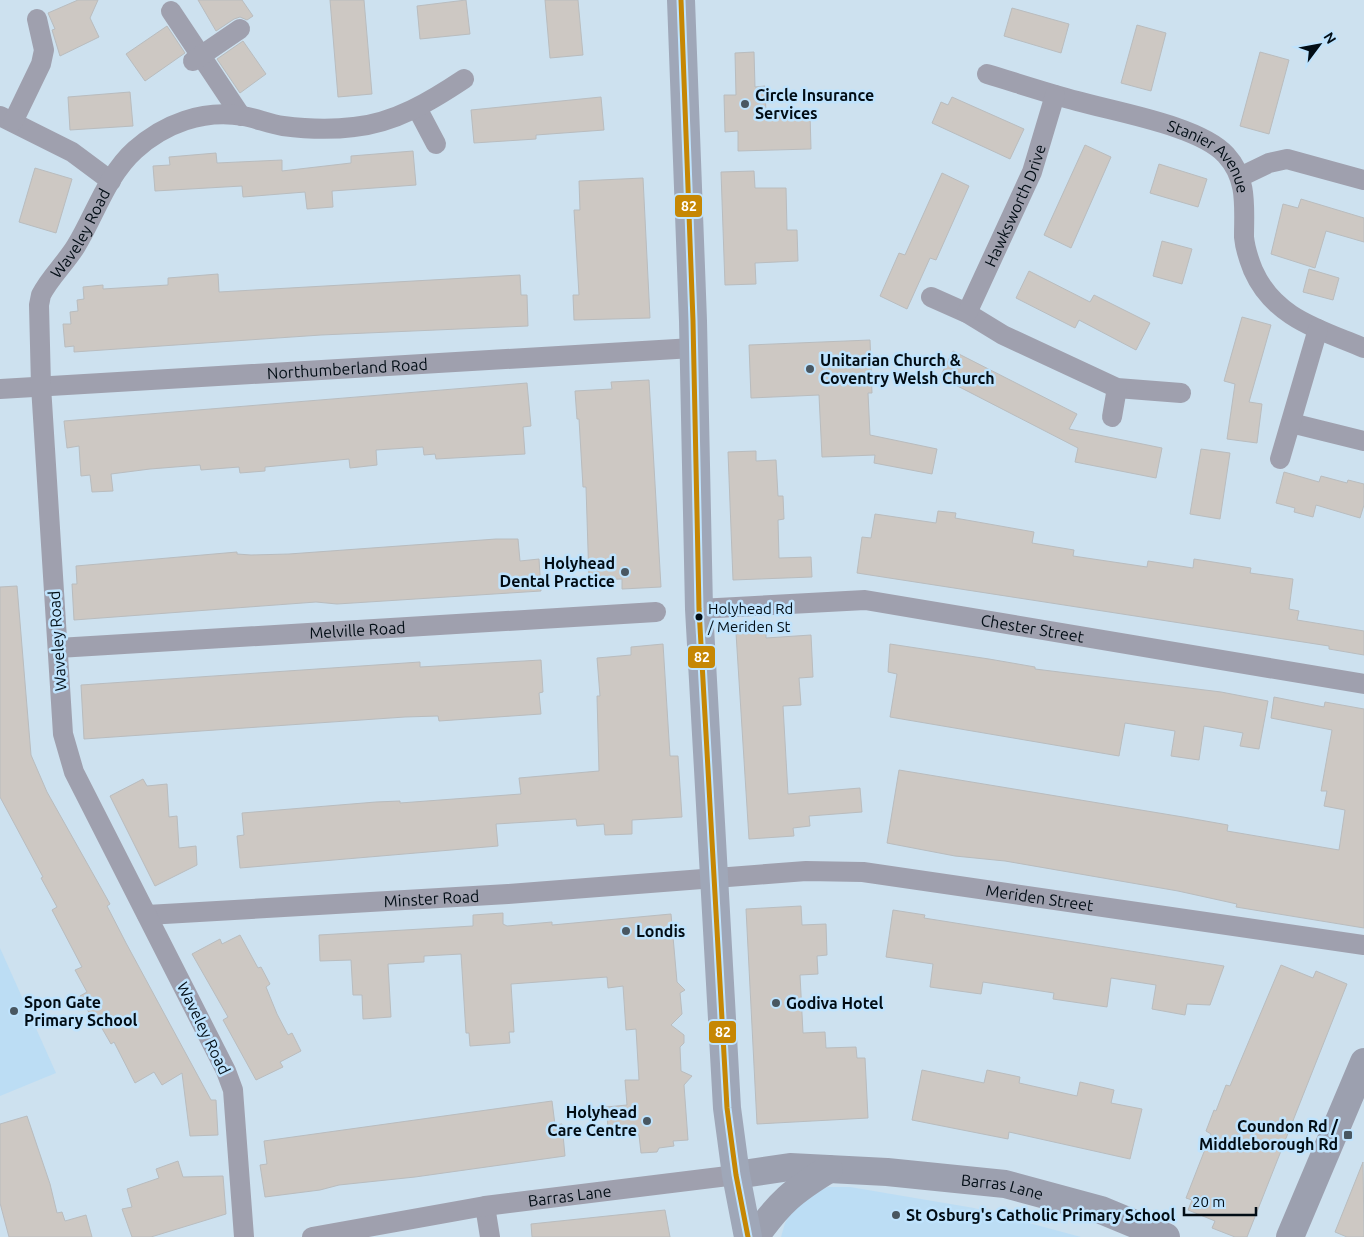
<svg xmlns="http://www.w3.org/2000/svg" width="1364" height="1237" viewBox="0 0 1364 1237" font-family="Ubuntu,sans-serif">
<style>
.built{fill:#bcddf4}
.building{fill:#cdc8c3;stroke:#b9bcbe}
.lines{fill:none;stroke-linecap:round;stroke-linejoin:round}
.street{stroke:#9fa0ae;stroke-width:20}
.secondary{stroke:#9ca0af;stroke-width:28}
.highway{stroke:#9fa7b8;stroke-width:28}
.bus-1-casing{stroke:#bfe3fd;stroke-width:9}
.bus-1{stroke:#c68704;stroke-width:5}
.poi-dot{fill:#495761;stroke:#bfe3fd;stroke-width:2}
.bus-dot{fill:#020d15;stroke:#bfe3fd;stroke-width:2}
.labels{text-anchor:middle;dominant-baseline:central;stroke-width:5;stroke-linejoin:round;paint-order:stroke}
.bus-label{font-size:15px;fill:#020d15;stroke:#bfe3fd;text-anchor:start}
.poi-label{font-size:16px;font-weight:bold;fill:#020d15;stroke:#bfe3fd;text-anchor:start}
.street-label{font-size:16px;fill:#020d15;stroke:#bfe3fd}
.line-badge{stroke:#bfe3fd;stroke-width:2}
.badge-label{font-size:14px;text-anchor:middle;font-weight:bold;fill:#fff}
</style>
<rect width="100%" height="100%" fill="#cde1ef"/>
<!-- built -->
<g class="built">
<polygon points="0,948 56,1073 0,1096"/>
<polygon points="828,1187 850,1187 974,1208 1081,1237 781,1237 785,1223 795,1205 810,1194"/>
</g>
<!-- building -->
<g class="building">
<polygon points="78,0 98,0 90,18 99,37 60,56 52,30 55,29 48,13"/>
<polygon points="198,0 242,0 253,16 247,20 240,17 234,19 216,31"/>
<polygon points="330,0 364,0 372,94 338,97"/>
<polygon points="466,0 470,34 420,39 417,6"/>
<polygon points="545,0 578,0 583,55 550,58"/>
<polygon points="1012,8 1069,24 1061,53 1004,36"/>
<polygon points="1137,25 1166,33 1151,91 1121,83"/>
<polygon points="167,26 185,53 145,81 126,54"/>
<polygon points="243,41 266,74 240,93 217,59"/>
<polygon points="754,52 755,87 765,86 766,115 810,114 811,149 738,151 738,131 725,132 724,95 736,95 735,53"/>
<polygon points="1260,52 1289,60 1269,134 1240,126"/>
<polygon points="130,92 133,126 70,130 68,97"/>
<polygon points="601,97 604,130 536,135 536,139 474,143 471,110"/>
<polygon points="952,97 1024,129 1010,159 932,123 941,102 948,105"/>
<polygon points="1085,145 1111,157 1071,248 1044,235"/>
<polygon points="413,151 416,185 332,191 333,207 307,209 305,192 243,197 242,186 155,191 153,166 170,165 169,157 216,153 217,163 282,160 282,171 351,163 351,156"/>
<polygon points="1159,164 1207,179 1198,207 1150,193"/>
<polygon points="35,168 72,179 56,233 19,222"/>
<polygon points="754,171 755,188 786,188 787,230 797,230 798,261 755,263 756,284 725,285 721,172"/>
<polygon points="942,173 969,186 936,260 930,258 907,309 880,296 899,253 905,255"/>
<polygon points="643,178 650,318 574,320 573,295 579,295 574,210 580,210 579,181"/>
<polygon points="1301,199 1364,218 1364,242 1326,231 1315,268 1271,254 1283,204 1298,208"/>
<polygon points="1162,241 1192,249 1182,284 1153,276"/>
<polygon points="1309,269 1339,278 1333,300 1303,292"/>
<polygon points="1029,271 1090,302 1094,295 1150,323 1136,350 1079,320 1075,328 1016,298"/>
<polygon points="218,274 219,292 520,275 521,295 527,295 528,326 321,335 74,352 74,346 65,347 63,324 71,324 70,312 78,311 77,300 84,299 83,287 103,285 103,289 168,285 168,278"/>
<polygon points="1242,317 1271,325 1249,402 1262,404 1257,443 1227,439 1235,384 1224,381"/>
<polygon points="870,340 872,393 868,393 870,435 937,449 932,474 874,463 875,455 822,457 819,395 751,398 749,345"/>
<polygon points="953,351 1077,414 1069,429 1162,448 1156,478 1075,462 1078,448 940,377"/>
<polygon points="649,380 661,587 622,589 622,579 589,580 586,487 583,487 579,419 577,419 575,391 612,389 611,382"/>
<polygon points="527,383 531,426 523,427 525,454 436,459 435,454 424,455 423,447 376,450 377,465 350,468 349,459 265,467 265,471 240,473 239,467 201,470 200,465 150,469 111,474 113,491 92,492 90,475 81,476 79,446 67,448 64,421"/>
<polygon points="1201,449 1230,453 1220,519 1190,514"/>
<polygon points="756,451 756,461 776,460 778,496 783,496 784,519 778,520 779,558 811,557 812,577 733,580 728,452"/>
<polygon points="1284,472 1319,482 1321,476 1347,483 1348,480 1364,484 1364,505 1360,518 1316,505 1313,517 1294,512 1295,508 1276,503"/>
<polygon points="938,511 956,513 955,518 1034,532 1032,543 1074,550 1073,556 1147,567 1148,561 1193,568 1194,559 1251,568 1250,573 1293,579 1289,609 1299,611 1297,620 1364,631 1364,655 1329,649 1329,646 857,573 862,537 871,538 875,514 936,523"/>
<polygon points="496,539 518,539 520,561 539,559 541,591 337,604 316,602 74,620 72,584 77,584 76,566 237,552 237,554 251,555 289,554"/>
<polygon points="17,586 31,755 47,792 110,904 107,906 126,943 211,1100 216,1100 218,1135 190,1136 182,1073 162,1085 154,1072 135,1083 114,1042 111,1044 96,1018 93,1020 80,996 87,992 75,970 82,967 52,910 57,907 41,878 43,877 0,797 0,587"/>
<polygon points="766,632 766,638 811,635 813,677 799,678 801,705 783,706 788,794 860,788 862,812 809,816 810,826 793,828 794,836 749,839 736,633"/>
<polygon points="663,644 670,756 678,756 682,817 632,820 632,834 605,835 604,824 577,826 576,819 496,824 498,846 240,868 237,836 244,835 242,813 376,802 400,801 400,803 521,794 519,778 599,771 597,696 600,696 597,658 631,655 631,647"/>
<polygon points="890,644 989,659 1035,667 1035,669 1221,692 1268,701 1259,749 1240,746 1243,733 1204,726 1199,760 1171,756 1175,731 1125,723 1119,756 890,717 897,674 888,672"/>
<polygon points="541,660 543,692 539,693 541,714 439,721 438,716 405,717 84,739 81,685 420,662 420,667"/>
<polygon points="1274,697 1324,707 1325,702 1364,709 1364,928 1236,907 1237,904 1178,891 1005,861 955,856 887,843 899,770 1183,817 1228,825 1227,831 1339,850 1345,810 1324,806 1327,791 1321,791 1332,730 1271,718"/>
<polygon points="143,779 147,786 167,784 169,817 177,816 179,848 196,846 197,865 155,886 110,796"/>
<polygon points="801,906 802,925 826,924 827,955 817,956 818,974 800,975 803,1033 825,1032 826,1048 856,1047 857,1058 865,1058 868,1118 757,1124 746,909"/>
<polygon points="893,910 925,915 924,918 1224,966 1210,1005 1187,1004 1185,1015 1152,1009 1156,985 1111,978 1107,1007 1053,999 1054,993 983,982 981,994 930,987 933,964 886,957"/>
<polygon points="503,913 503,924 507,926 552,922 552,925 671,914 677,982 685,990 680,993 682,1014 671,1025 684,1035 684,1043 680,1047 681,1071 692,1076 684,1085 688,1140 673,1141 674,1146 659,1148 657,1152 641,1153 639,1135 609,1137 606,1107 627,1105 625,1080 639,1080 636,1029 626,1030 623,986 608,988 607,977 511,984 514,1032 509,1032 510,1043 470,1046 469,1033 466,1033 461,954 424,956 424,962 388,964 391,1017 363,1019 362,995 353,995 351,960 320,961 319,935 473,926 473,915"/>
<polygon points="240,935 258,968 261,967 270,984 266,987 277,1014 288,1035 292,1033 301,1051 280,1062 283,1067 256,1080 223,1020 228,1017 192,954 220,939 222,944"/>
<polygon points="1281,965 1313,978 1316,971 1347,984 1247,1237 1235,1237 1212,1228 1215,1221 1188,1210 1192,1200 1186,1198 1211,1134 1206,1131 1214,1110 1216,1111 1226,1085 1230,1086"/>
<polygon points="922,1070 984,1083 987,1070 1020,1077 1019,1083 1077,1096 1080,1082 1114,1090 1111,1103 1142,1109 1130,1159 1009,1132 1008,1139 912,1120"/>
<polygon points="552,1101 555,1125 562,1124 565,1156 415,1177 339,1185 320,1190 265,1197 260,1165 267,1164 264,1141"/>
<polygon points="27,1116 50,1184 57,1213 62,1212 65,1221 86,1215 92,1237 9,1237 0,1203 0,1124"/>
<polygon points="178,1161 183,1177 223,1176 226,1214 151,1237 132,1237 122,1209 132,1207 127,1189 159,1178 156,1169"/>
<polygon points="1363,1162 1364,1237 1347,1237 1335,1232"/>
<polygon points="665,1210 670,1237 532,1237 531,1224"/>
</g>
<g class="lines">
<!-- street -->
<g class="street">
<polyline points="171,11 241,116"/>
<polyline points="193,61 240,29"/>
<path id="s1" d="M987,74C1017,83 1047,93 1077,101C1116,112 1200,126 1226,155C1248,179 1244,207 1244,237C1245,248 1249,260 1253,270C1274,318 1319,329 1364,348"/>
<polyline points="417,108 436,144"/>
<polyline points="0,116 72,152 111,181"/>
<polyline points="13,122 41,64 44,50 37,19"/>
<polyline points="1240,177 1269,163 1287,159 1364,180"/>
<polyline points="931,297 967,313 1003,335 1117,388 1181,393"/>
<path id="s2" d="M967,313L1032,172L1055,95"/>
<path id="s3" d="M0,389L693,348"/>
<polyline points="1112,417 1117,388"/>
<polyline points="1291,423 1364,441"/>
<polyline points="1280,459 1318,329"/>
<path id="s4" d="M699,609L865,600L1364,684"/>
<path id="s5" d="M58,648L656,612"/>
<path id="s6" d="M147,915L508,894L806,871L863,872L1364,945"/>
<polyline points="485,1206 490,1237"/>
<path id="s7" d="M244,1237L233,1090L226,1071L74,772L63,734L41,386L39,305L41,295C50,277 65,264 76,246C95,215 107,175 135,150C164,124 203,109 243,116C256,118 269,124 283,126C306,129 331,130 354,127C395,123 431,101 464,79"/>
<path id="s8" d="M312,1237L485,1206L736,1175"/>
</g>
<!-- secondary -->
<g class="secondary">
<path id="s9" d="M736,1175L790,1167L887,1172L1005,1184L1101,1210L1166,1237"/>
<path d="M755,1237C780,1202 793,1191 829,1169"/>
<polyline points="1290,1237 1364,1062"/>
</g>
<!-- highway -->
<polyline class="highway" points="681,0 693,321 699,609 727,1108 736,1175 748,1237"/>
<defs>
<polyline id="bus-1" points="681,0 693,321 699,609 727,1108 736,1175 748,1237"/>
</defs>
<!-- bus-1 casing -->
<use href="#bus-1" class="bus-1-casing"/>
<!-- bus-1 -->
<use href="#bus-1" class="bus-1"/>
</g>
<!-- markers -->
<g class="poi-dot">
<circle cx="745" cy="104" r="5"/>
<circle cx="810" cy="369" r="5"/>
<circle cx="625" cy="572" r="5"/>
<circle cx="626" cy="931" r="5"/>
<circle cx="776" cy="1003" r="5"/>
<circle cx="14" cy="1011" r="5"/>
<circle cx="647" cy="1121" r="5"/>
<rect x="1343" y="1130" width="10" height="10" rx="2.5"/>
<circle cx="896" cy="1215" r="5"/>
</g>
<circle class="bus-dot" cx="699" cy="617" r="4.5"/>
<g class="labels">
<!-- bus labels -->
<g class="bus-label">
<text x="708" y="608">Holyhead Rd<tspan x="708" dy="18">/ Meriden St</tspan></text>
</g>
<!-- poi labels -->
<g class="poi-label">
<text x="755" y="95">Circle Insurance<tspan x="755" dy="18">Services</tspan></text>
<text x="820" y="360">Unitarian Church &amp;<tspan x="820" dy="18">Coventry Welsh Church</tspan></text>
<text x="615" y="563" text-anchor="end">Holyhead<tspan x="615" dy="18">Dental Practice</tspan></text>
<text x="636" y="931">Londis</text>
<text x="24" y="1002">Spon Gate<tspan x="24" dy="18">Primary School</tspan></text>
<text x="786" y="1003">Godiva Hotel</text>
<text x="637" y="1112" text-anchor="end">Holyhead<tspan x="637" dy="18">Care Centre</tspan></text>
<text x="1338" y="1126" text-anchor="end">Coundon Rd /<tspan x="1338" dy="18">Middleborough Rd</tspan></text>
<text x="906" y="1215">St Osburg's Catholic Primary School</text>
</g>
<!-- street labels -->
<g class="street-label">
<text stroke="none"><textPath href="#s1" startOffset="242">Stanier Avenue</textPath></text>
<text stroke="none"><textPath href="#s2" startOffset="118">Hawksworth Drive</textPath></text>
<text stroke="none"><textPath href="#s7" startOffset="1056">Waveley Road</textPath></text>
<text stroke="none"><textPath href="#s3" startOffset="348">Northumberland Road</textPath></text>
<text stroke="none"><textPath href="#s4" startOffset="336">Chester Street</textPath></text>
<text stroke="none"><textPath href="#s5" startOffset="300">Melville Road</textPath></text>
<text transform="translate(57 641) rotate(-94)">Waveley Road</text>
<text stroke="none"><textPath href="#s6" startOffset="896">Meriden Street</textPath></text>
<text stroke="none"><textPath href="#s6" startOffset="285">Minster Road</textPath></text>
<text transform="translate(204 1028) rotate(64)">Waveley Road</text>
<text stroke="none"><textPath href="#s9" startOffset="268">Barras Lane</textPath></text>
<text stroke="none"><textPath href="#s8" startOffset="261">Barras Lane</textPath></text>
</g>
</g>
<g class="line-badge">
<rect x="674" y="194" width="29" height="24" rx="5" fill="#c68704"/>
<rect x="687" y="645" width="29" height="24" rx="5" fill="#c68704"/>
<rect x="708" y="1020" width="29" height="24" rx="5" fill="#c68704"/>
</g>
<g class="badge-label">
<text x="689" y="211">82</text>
<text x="702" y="662">82</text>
<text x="723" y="1037">82</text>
</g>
<!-- north arrow -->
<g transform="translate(1319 45) rotate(58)" stroke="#bfe3fd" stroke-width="4" paint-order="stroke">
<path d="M0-4L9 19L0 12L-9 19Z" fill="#020d15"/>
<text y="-8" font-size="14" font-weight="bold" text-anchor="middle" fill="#020d15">N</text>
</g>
<!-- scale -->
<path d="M1184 1207v8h72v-8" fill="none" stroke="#020d15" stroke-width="2.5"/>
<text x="1192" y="1207" font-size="15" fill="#020d15" stroke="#bfe3fd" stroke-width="4" paint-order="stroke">20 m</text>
</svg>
